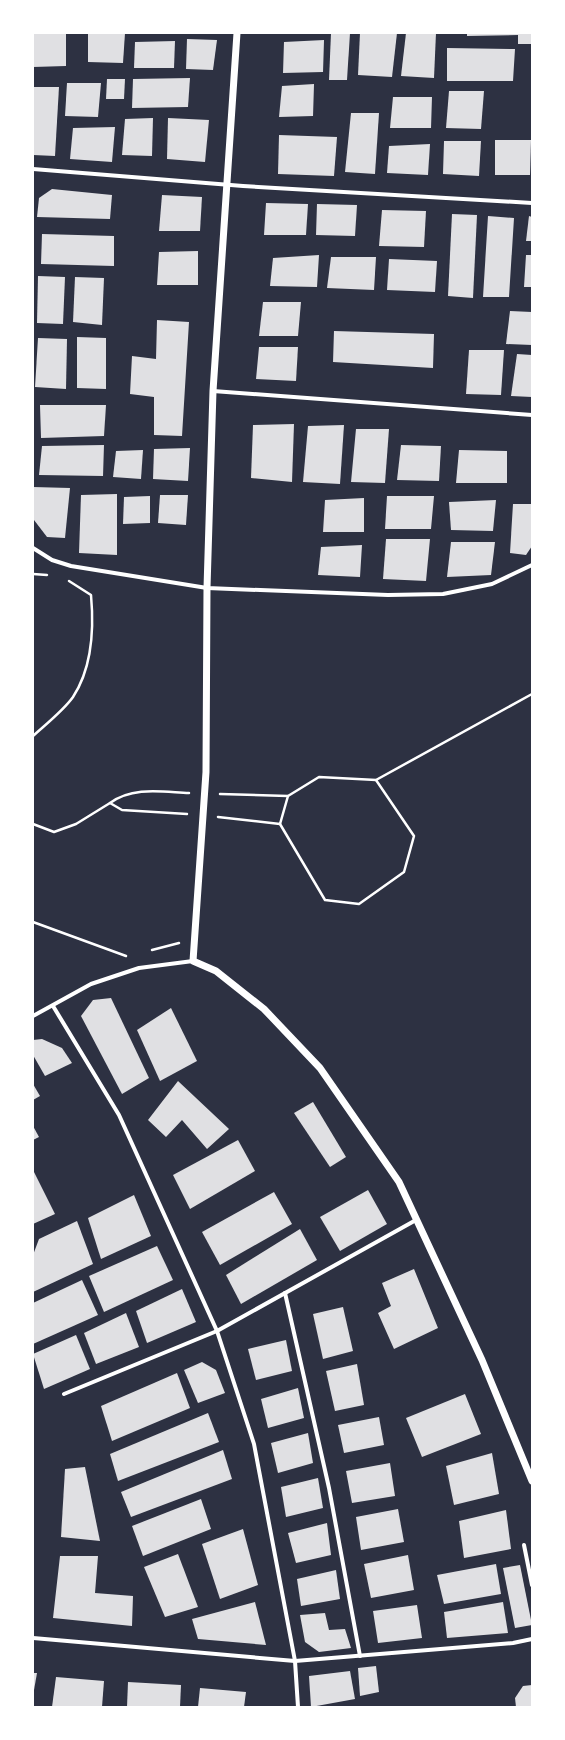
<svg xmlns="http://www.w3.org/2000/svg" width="565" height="1740" viewBox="0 0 565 1740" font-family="Inter,sans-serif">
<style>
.building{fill:#e0e0e3}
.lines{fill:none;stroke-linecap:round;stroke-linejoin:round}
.path{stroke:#fff;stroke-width:2.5}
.minor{stroke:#fff;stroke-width:4}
.tertiary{stroke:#fff;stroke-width:7}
</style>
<rect width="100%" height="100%" fill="#2d3142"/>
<!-- building -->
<g class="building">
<polygon points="33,33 66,33 66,66 33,67"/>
<polygon points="88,33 125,33 123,63 88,62"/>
<polygon points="331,33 350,33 347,80 329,80"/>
<polygon points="360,33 397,33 392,77 358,75"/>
<polygon points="406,33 436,33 434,78 401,76"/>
<polygon points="467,33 532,33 532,44 518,44 518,35 467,36"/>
<polygon points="187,39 217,40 213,70 186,69"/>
<polygon points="324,40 323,72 283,73 284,42"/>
<polygon points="175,41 174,68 134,68 135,42"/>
<polygon points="447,48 515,49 513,81 447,81"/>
<polygon points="190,78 188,107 132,108 133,79"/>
<polygon points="107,79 125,79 124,99 106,99"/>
<polygon points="67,83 101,83 98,117 65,116"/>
<polygon points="314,84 313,116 279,117 282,86"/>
<polygon points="33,87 59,87 55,156 33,155"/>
<polygon points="449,91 484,91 481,129 446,128"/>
<polygon points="393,97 432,97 431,128 390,128"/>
<polygon points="351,113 379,113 375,174 345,172"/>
<polygon points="153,118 152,156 122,155 125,119"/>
<polygon points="168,118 209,120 205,162 167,159"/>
<polygon points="115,127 112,162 70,159 73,128"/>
<polygon points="279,135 337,137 334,176 278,174"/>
<polygon points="495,140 531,140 530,175 495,175"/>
<polygon points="444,141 481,141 479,176 443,174"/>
<polygon points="430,144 428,175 387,173 389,146"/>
<polygon points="52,189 112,195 110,219 37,217 39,198"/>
<polygon points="162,195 202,197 200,231 159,231"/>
<polygon points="266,203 308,204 306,235 264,235"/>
<polygon points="317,204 357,205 355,236 316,235"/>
<polygon points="382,210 426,211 424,247 379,246"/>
<polygon points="452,214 477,215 473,298 448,296"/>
<polygon points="488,216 514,218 509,297 483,297"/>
<polygon points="529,216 532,217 532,241 526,241"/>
<polygon points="42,234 114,236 114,266 41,264"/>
<polygon points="198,251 198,285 157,285 159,252"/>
<polygon points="319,255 317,287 270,286 273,258"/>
<polygon points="526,255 532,255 532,287 524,287"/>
<polygon points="331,257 376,257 374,290 327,288"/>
<polygon points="389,259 437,261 435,292 387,290"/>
<polygon points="38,276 65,277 63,324 37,323"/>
<polygon points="75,277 104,278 102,325 73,322"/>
<polygon points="263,302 301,302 298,336 259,336"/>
<polygon points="510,311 532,312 532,345 506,344"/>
<polygon points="157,320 189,322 182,436 154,435 154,397 130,394 132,356 156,359"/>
<polygon points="334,331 434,334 433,368 333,362"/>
<polygon points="77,337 106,338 106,389 77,388"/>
<polygon points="38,338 67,339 66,389 35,387"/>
<polygon points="259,347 298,347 296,381 256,379"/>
<polygon points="469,350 504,350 501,395 466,394"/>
<polygon points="517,354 532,355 532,397 511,396"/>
<polygon points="40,405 106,405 104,436 41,438"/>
<polygon points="294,424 292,482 251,478 253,425"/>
<polygon points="344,425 340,484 303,482 308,426"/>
<polygon points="356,429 389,429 385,483 351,482"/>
<polygon points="104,445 103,476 39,475 42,446"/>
<polygon points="401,445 441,446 439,481 397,480"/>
<polygon points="190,448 188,481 153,479 154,449"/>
<polygon points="143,450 141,479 113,477 116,451"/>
<polygon points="459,450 507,451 507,483 456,483"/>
<polygon points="33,487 70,488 65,538 47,537 34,520"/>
<polygon points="117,494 117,555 79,553 81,495"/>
<polygon points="160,495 188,495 186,525 158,523"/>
<polygon points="150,496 150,523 123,524 124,497"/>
<polygon points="387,496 434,496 431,529 385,529"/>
<polygon points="364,498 364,532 323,532 325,500"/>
<polygon points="496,500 493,531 451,530 449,502"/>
<polygon points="513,504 532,504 532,546 526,555 510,553"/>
<polygon points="386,539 430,539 426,581 383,579"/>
<polygon points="451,542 495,542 491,575 447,577"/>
<polygon points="362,545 360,577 318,575 321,547"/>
<polygon points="111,998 149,1078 122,1094 81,1016 93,1000"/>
<polygon points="171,1008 197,1061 160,1081 137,1030"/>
<polygon points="42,1039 62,1048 72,1063 45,1076 33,1055 33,1040"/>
<polygon points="178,1081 229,1129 207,1149 182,1120 166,1137 148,1120"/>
<polygon points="33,1084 40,1096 33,1100"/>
<polygon points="313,1102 346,1157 330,1167 294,1113"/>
<polygon points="33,1126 39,1137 33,1140"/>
<polygon points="238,1140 255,1171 190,1209 173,1175"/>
<polygon points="33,1170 55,1214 33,1224"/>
<polygon points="368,1190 387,1224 340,1251 320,1217"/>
<polygon points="274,1192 292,1224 220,1265 202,1232"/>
<polygon points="134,1195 151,1236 101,1259 88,1218"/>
<polygon points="77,1221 93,1264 33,1292 33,1255 39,1239"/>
<polygon points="300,1229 317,1260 241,1304 226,1275"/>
<polygon points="157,1246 173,1280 104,1312 89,1276"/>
<polygon points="414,1269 438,1328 394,1349 378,1313 391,1306 382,1283"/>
<polygon points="82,1280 98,1315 33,1344 33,1303"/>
<polygon points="182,1289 196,1322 147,1343 136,1311"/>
<polygon points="343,1307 353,1351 323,1359 313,1314"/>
<polygon points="126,1313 139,1347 96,1364 84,1333"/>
<polygon points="76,1335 90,1369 44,1389 33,1354"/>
<polygon points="286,1340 292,1371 256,1380 248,1349"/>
<polygon points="202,1362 216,1370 225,1393 198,1403 184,1370"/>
<polygon points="357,1364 364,1405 335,1411 326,1371"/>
<polygon points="177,1373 190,1408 112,1441 101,1406"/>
<polygon points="298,1388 304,1418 268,1428 261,1399"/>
<polygon points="465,1394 481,1434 422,1457 406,1418"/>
<polygon points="208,1413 219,1442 118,1481 110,1454"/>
<polygon points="379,1417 384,1445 344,1453 338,1425"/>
<polygon points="308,1433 313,1463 278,1473 271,1443"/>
<polygon points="223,1450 232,1479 131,1517 121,1492"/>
<polygon points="492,1453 499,1494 454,1505 446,1466"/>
<polygon points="390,1463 395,1496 352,1503 346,1471"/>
<polygon points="85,1467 100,1541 61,1537 65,1469"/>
<polygon points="318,1478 323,1508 286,1517 281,1487"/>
<polygon points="201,1499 211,1529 143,1556 132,1526"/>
<polygon points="398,1509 404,1542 361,1550 356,1517"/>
<polygon points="506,1510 511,1549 464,1558 459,1521"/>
<polygon points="327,1523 331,1555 296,1563 288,1533"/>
<polygon points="243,1529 258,1585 220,1599 202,1544"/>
<polygon points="178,1554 198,1607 165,1617 144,1567"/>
<polygon points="408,1555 414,1590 371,1598 364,1564"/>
<polygon points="60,1556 98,1556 95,1593 133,1596 132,1626 53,1618"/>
<polygon points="496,1564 501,1594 444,1604 437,1575"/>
<polygon points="520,1565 532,1625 515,1628 503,1568"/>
<polygon points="336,1570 340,1599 301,1606 297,1579"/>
<polygon points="255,1602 266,1645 198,1639 192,1619"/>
<polygon points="503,1602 508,1633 447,1638 444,1612"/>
<polygon points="417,1605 422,1638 378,1643 373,1611"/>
<polygon points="325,1613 329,1630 345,1629 351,1648 319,1652 305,1642 300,1615"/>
<polygon points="376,1666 379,1692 360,1696 358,1668"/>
<polygon points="350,1671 355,1699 311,1707 309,1676"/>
<polygon points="33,1673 37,1673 34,1690 33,1690"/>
<polygon points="56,1677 104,1681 102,1707 52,1707"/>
<polygon points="128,1682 181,1685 180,1707 127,1707"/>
<polygon points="532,1685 532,1707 516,1707 515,1698 523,1686"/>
<polygon points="200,1688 246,1692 244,1707 198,1707"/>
</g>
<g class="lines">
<!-- path -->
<g class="path">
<polyline points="33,574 47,575"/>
<path d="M33,736C45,725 64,710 73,697C92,668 94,628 91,595L69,581"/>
<polyline points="220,794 288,796"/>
<path d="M110,803C133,786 163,792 189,793"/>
<polyline points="218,817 280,824 288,796 319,777 376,780 532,694"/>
<polyline points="33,824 54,832 76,824 110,803 122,810 187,814"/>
<polyline points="280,824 325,900 359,904 404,872 414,836 376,780"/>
<polyline points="33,922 126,956"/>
<polyline points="152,950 179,943"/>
</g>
<!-- minor -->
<g class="minor">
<polyline points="33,169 243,186 532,203"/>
<polyline points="213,391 532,415"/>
<polyline points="33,548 52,560 71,566 207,588 388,595 443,594 492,584 532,565"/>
<polyline points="53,1006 119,1115 217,1331 254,1444 295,1661 298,1707"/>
<polyline points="33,1016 91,984 139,968 193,961"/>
<polyline points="285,1293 329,1488 360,1656"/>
<polyline points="64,1394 217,1331 416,1220"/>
<polyline points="524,1545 532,1585"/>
<polyline points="33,1638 295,1661 513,1643 532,1639"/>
</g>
<!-- tertiary -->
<polyline class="tertiary" points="237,33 213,391 207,588 206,772 193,961 216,971 264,1009 320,1068 399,1182 482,1360 532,1481"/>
</g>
<!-- border -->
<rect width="565" height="1740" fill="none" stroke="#ffffff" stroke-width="68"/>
</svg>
